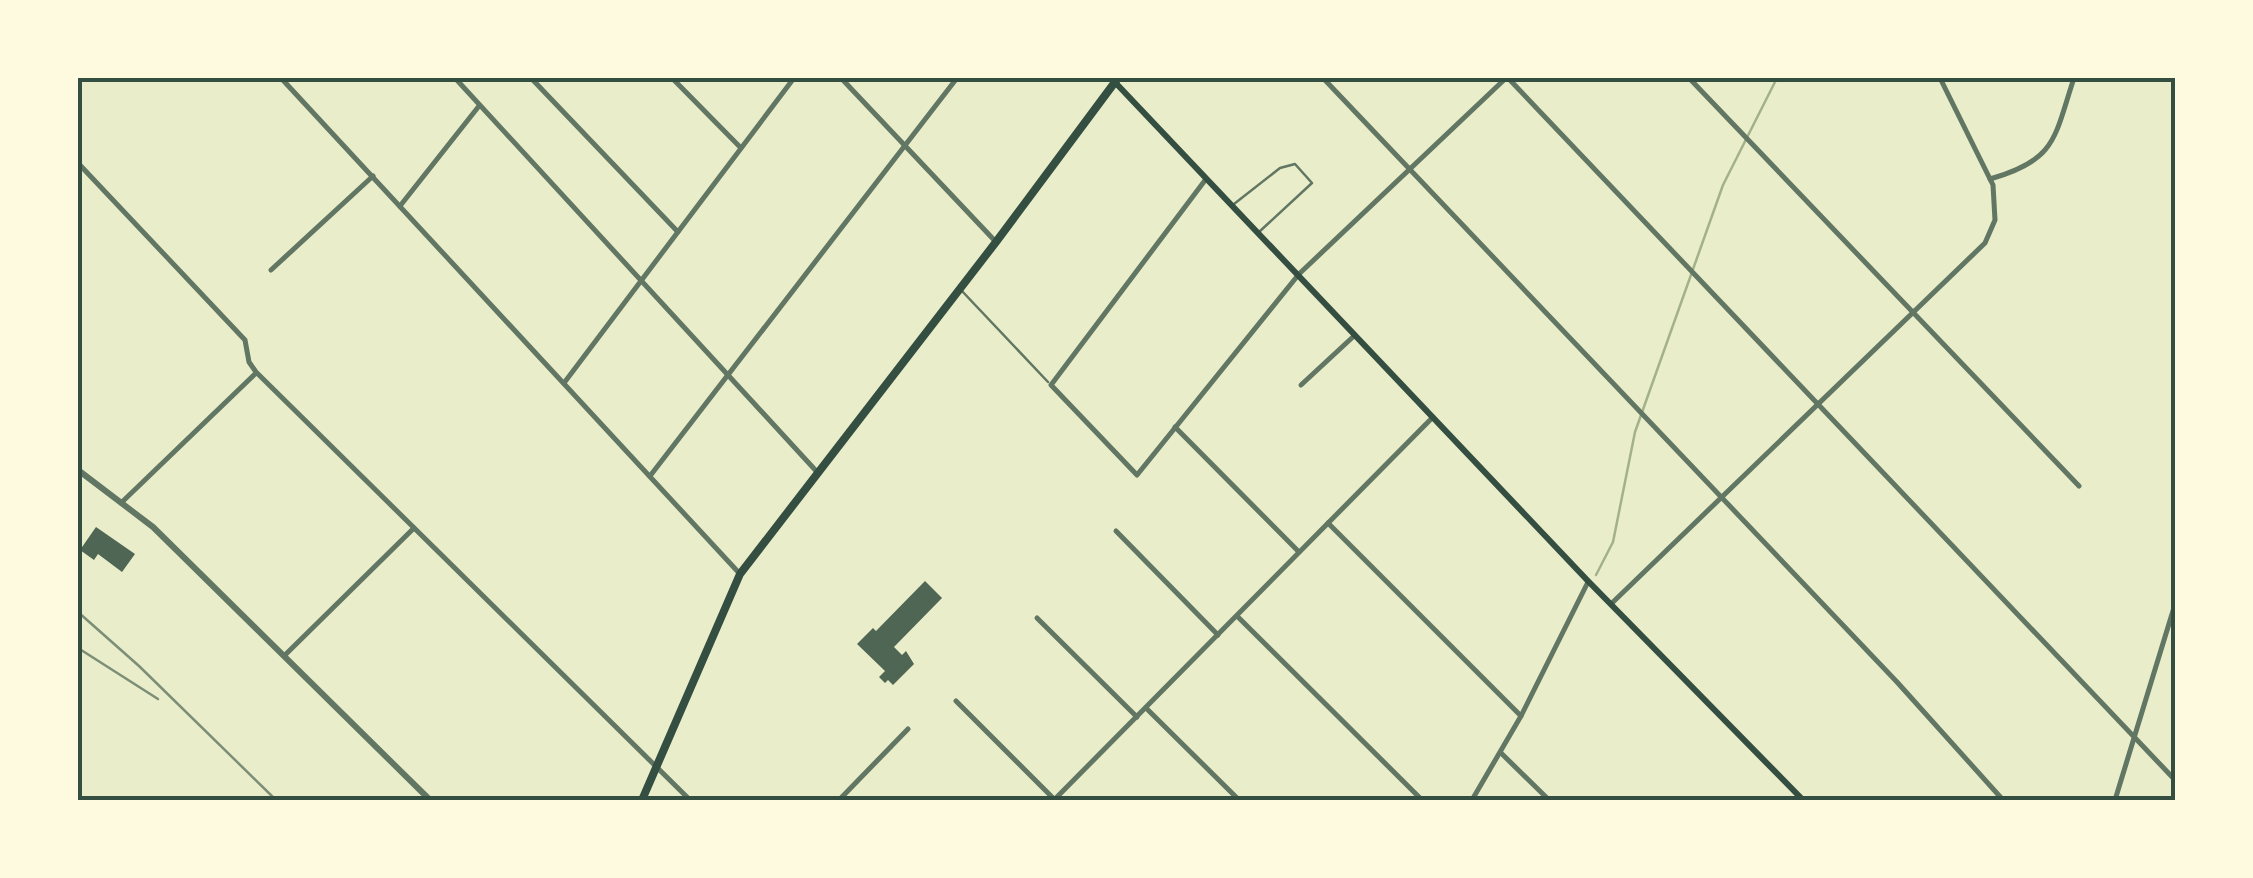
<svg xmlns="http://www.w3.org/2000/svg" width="2253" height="878" viewBox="0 0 2253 878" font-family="Poppins,sans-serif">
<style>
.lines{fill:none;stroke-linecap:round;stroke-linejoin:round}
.stream{stroke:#a3b18a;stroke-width:2.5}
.building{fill:#4f6655}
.service{stroke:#617663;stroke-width:2.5}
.minor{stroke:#617663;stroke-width:5}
.tertiary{stroke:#617663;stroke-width:6}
.secondary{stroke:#344e41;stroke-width:6}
.primary{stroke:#344e41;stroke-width:8}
.rail{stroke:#7c8e77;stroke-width:2.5}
.neatline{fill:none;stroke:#344e41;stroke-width:4}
</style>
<rect width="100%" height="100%" fill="#e9edc9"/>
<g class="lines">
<!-- stream -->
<polyline class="stream" points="1596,575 1613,542 1635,432 1723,185 1777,78"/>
</g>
<!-- building -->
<g class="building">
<polygon points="96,527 135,554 122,572 98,554 94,560 80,550"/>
<polygon points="925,581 942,598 894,647 902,655 906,651 914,664 893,685 888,680 885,683 879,677 885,671 857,644 873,628 876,631"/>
</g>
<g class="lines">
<!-- service -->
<g class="service">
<polyline points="1234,204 1280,168 1295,164 1312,183 1259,232"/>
<polyline points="961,290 1048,382"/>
</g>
<!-- minor -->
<g class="minor">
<polyline points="281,78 740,574"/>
<polyline points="455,78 818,473"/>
<polyline points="531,78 678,232"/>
<polyline points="672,78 740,147"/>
<polyline points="841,78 996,242"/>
<polyline points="1323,78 1897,682 2003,800"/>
<polyline points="1508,78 2176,781"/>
<polyline points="1689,78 2079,486"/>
<polyline points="78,163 245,340 249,362 256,372 690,800"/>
<polyline points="1206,179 1051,385 1137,475 1299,274 1506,78"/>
<path d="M1990,179C2057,160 2054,138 2074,78"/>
<polyline points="400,206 479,106"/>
<polyline points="271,270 373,176"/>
<polyline points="564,383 794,78"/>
<polyline points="1301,385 1355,335"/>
<polyline points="1175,427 1299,552"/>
<polyline points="650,476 957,78"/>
<polyline points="121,503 256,373"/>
<polyline points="1328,523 1521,716"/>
<polyline points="1116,531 1218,635"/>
<polyline points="1611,604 1985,243 1995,220 1993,185 1940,78"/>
<polyline points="1237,616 1422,800"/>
<polyline points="1037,618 1137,717"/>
<polyline points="284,656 414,528"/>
<polyline points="956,701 1055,800"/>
<polyline points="1146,708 1239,800"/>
<polyline points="1501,753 1549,800"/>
<polyline points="839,800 908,729"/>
<polyline points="1054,800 1433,417"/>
<polyline points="1472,800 1521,716 1588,582"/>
<polyline points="2115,800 2176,601"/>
</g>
<!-- tertiary -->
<polyline class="tertiary" points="78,470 153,527 430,800"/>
<!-- secondary -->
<polyline class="secondary" points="1111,78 1588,581 1803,800"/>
<!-- primary -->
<polyline class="primary" points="642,800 740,574 996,242 1118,78"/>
<!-- rail -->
<g class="rail">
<polyline points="78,612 139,666 276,800"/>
<polyline points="78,648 158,699"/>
</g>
</g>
<!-- border -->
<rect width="2253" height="878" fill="none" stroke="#fefae0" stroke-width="160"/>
<rect x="80" y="80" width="2093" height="718" class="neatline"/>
</svg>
